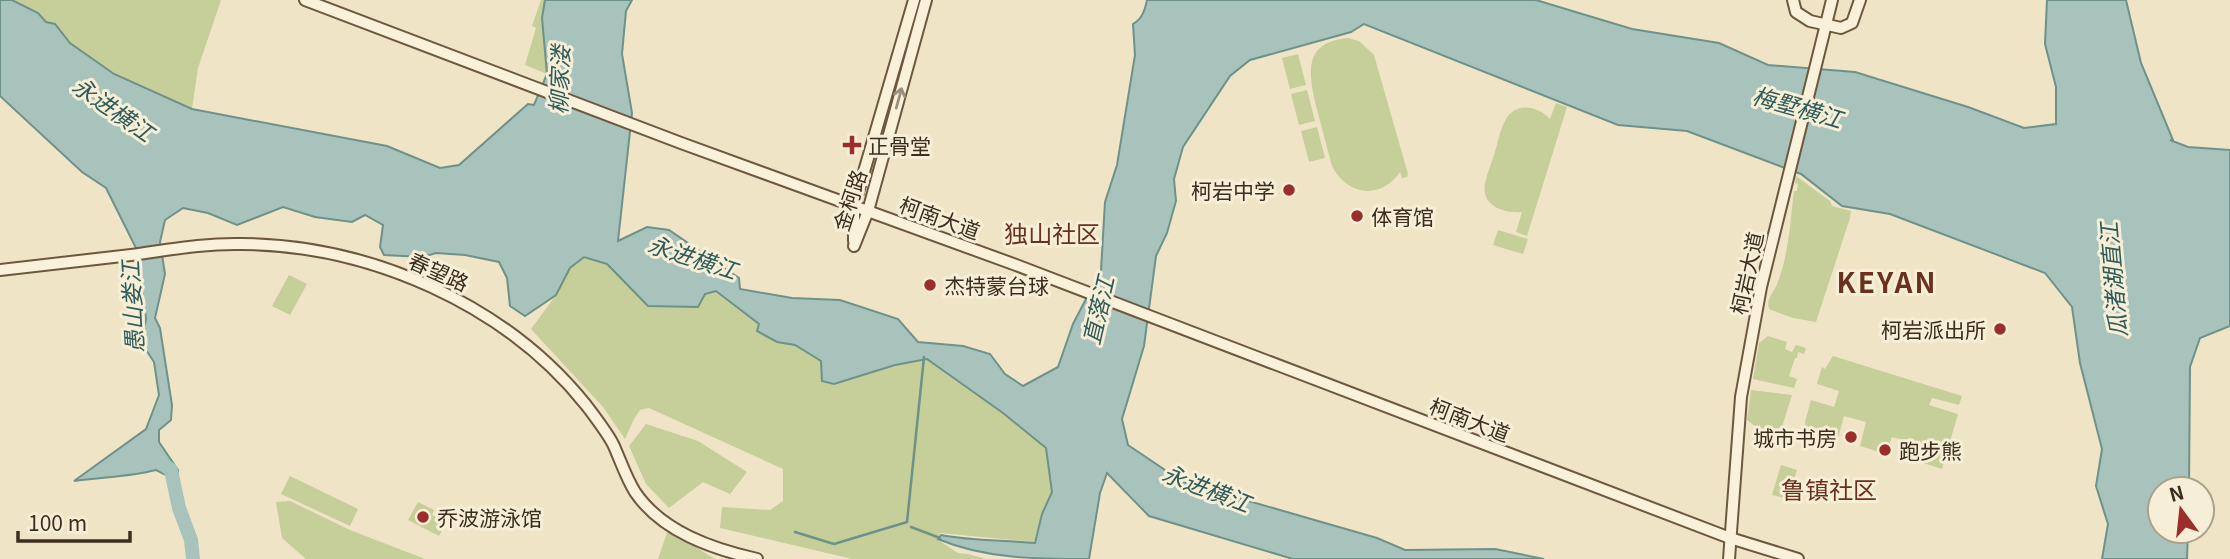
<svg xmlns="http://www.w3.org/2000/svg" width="2230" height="559" viewBox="0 0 2230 559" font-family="Georgia,'Noto Sans SC',serif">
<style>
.green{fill:#c6ce9a}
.water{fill:#a8c3bc;stroke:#6e928a;stroke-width:2}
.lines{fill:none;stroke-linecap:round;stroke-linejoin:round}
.stream{stroke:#6e928a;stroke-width:2.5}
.river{stroke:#a8c3bc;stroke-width:14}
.secondary-casing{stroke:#6d583f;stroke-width:14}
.secondary{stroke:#f9f1da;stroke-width:10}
.oneway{stroke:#9a907c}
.poi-dot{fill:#9b2e2a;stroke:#f6eed6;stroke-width:2.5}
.labels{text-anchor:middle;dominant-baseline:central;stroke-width:6;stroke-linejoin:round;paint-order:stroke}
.poi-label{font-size:21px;fill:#3b2e1f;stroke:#f6eed6;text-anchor:start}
.street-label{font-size:21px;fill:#3b2e1f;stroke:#f6eed6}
.water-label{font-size:23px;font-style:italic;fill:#2f5b5a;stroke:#f6eed6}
.quarter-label{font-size:24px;fill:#69311e;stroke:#f6eed6}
.district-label{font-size:28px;font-weight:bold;letter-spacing:2px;fill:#69311e;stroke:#f6eed6}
</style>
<rect width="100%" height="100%" fill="#efe5c6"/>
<!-- green -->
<g class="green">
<polygon points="12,0 221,0 198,68 192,109 114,74 70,43 55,24 46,22 38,13"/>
<polygon points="541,0 545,0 542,18 547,74 525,65 536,28 532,26"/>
<path d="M1348,38L1359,41L1374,55L1408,174L1407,177L1402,178L1400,172C1381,200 1347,196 1332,166C1327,149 1323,131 1318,113C1310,79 1299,42 1348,38Z"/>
<polygon points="1298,54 1306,85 1290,89 1282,58"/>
<polygon points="1307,90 1315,121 1299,125 1291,94"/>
<path d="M1556,103L1567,107L1527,236L1516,232L1522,212C1504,214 1481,206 1485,184C1487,173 1492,162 1495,152C1498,142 1500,130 1505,121C1515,101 1538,106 1550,119Z"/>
<polygon points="1317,127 1325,158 1309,162 1301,131"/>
<path d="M1796,176L1830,201L1832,206L1851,211L1850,218L1816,322L1793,318L1769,309C1766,298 1773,294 1777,284C1789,255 1790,222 1794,191H1797L1798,184L1795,183Z"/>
<polygon points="1498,230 1528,239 1523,254 1493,245"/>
<polygon points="584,257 607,264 649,306 716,291 759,324 777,342 795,345 821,361 834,384 895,365 927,359 1003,413 1046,448 1052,492 1042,514 1034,542 940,533 937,539 958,553 968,554 986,559 852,559 720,528 722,507 770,510 783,501 783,469 649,408 640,410 634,419 625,439 603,407 531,329 556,295 570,268"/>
<polygon points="289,275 307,284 290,315 272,306"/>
<polygon points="1768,336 1787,342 1785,349 1792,352 1796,345 1806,348 1804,354 1798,352 1797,358 1795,358 1789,376 1797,379 1794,388 1753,379 1759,343"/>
<polygon points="1833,356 1962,396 1959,405 1932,398 1929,405 1958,414 1942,469 1920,462 1924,446 1892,437 1886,454 1860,446 1866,422 1844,416 1838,438 1806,429 1805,422 1811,400 1834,407 1839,391 1817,384 1822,367 1825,369"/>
<polygon points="1751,390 1792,395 1777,443 1747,420"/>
<polygon points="646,424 698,441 747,472 730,494 703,482 669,508 646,484 629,446"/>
<polygon points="1781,465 1797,470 1788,499 1772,495"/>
<polygon points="290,476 358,509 350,526 281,494"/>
<polygon points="290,501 350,530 425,559 306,559 282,538 276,502"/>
<polygon points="418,502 434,510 432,515 446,522 439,536 408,520"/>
<polygon points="668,530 715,559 658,559"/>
</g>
<!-- water -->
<path class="water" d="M0,0H12L38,13L46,22L55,24L70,43L114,74L192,109L387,146L440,168L459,165L528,104L534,105L547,74L542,18L545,0H632L626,11L622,54L632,113L618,241L647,227L669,230L739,278L740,289L792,298L840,300L898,319L918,342L963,346L990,354L1005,374L1023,386L1058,367L1073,324L1101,270L1105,202L1117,165L1135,55L1133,24C1142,19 1145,10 1147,0H1536L1632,29L1719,43L1768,65L1855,72L1968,107L2024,128L2056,124V87L2045,44L2047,0H2126L2141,63L2173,140H2170L2188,147L2230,150V326L2200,338L2190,367L2189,489H2160V531H2188L2187,559H2102L2108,524L2096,486L2102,449L2080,363L2072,307L2045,273L1890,214L1842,206L1801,174L1687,131L1618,125L1364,24L1351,32L1250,60L1230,76L1183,147L1174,179L1176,201L1167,233L1156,256L1144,346L1122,419L1128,445L1183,482L1377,538L1405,550L1495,549L1544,559H1293L1149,516L1107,473L1100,493L1089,559C1037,559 985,559 938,539L941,535C971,541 1003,540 1035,543L1042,514L1052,492L1046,448L1003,413L927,359L895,365L834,384L822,381L821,361L795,345L777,342L757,331L759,324L716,291L705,294L698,307L648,306L607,264L584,257L570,268L556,295L525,316L510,306L507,278L499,262L465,255L436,253L423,257L384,255L380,247L383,225L365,215L352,222L315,217L283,207L237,225L208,213L183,208L165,220L160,242L165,274L155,318L160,328L172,405L171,420L159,430V442L178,470V477L172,478L156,470C129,477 102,477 74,481L146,429L159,395L154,362L141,342L146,319L136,248L106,188L82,172L0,96Z"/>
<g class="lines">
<!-- stream -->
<g class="stream">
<polyline points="911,527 940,538"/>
<polyline points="795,532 834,544 907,522 924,357"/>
</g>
<!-- river -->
<polyline class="river" points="164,465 171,470 179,508 191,540 193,559"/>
<defs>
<g id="secondary">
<polyline points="305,0 681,143 1016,265 1730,538 1798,559"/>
<polyline points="1793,0 1796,12 1810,21 1841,28 1852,23 1860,0"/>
<polyline points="854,241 854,206 914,0"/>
<polyline points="854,246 868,211 926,0"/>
<path d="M0,270C44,265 88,260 131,255C168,250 204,243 242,244C370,245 505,304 586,405C595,417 606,431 613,444C620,459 626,478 635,492C662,532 713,549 757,559"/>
<polyline points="1729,559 1741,397 1761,287 1832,0"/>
</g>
</defs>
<!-- secondary casing -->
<use href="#secondary" class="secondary-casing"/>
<!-- secondary -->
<use href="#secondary" class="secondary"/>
</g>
<!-- one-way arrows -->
<defs><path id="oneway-shaft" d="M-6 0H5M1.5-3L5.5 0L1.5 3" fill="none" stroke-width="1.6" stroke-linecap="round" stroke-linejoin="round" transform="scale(1.75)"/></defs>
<use class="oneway" href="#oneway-shaft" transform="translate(899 98) rotate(-75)"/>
<!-- markers -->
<g class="poi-dot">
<path d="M848.5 134.5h7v7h7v7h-7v7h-7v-7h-7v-7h7z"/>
<circle cx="1289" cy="190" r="7"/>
<circle cx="1357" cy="216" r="7"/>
<circle cx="930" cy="285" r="7"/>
<circle cx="2000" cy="329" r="7"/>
<circle cx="1851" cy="437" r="7"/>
<circle cx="1885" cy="450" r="7"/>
<circle cx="423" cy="517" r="7"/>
</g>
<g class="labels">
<!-- poi labels -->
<g class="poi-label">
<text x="868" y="145">正骨堂</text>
<text x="1275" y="190" text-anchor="end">柯岩中学</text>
<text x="1371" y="216">体育馆</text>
<text x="944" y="285">杰特蒙台球</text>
<text x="1986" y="329" text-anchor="end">柯岩派出所</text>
<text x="1837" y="437" text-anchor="end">城市书房</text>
<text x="1899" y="450">跑步熊</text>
<text x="437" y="517">乔波游泳馆</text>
</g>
<!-- street labels -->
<g class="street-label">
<text transform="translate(849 200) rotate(-72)">金柯路</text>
<text transform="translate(940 217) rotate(20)">柯南大道</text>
<text transform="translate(439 271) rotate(24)">春望路</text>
<text transform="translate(1746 273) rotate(-78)">柯岩大道</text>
<text transform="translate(1470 419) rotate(21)">柯南大道</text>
</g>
<!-- water labels -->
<g class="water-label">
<text transform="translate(558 80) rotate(-88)">柳家溇</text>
<text transform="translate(1798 106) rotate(16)">梅墅横江</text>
<text transform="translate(114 108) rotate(35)">永进横江</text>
<text transform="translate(693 256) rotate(18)">永进横江</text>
<text transform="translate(2112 280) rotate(-95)">瓜渚湖直江</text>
<text transform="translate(131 307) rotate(-93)">愚山娄江</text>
<text transform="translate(1097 310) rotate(-77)">直落江</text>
<text transform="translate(1207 487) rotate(21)">永进横江</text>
</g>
<!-- quarter labels -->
<g class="quarter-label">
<text x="1052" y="232">独山社区</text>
<text x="1829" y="488">鲁镇社区</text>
</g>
<!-- district labels -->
<g class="district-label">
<text x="1887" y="281">KEYAN</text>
</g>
</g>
<!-- north arrow -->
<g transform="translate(2181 510) rotate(345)"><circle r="33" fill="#f6eed6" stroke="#aba18d" stroke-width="2"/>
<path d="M0-5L12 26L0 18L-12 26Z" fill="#9b2e2a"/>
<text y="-10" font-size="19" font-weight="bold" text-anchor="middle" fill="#3b2e1f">N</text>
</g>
<!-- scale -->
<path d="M18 531v10h112v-10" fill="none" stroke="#3b2e1f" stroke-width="3.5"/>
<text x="28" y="531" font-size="21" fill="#3b2e1f" stroke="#f6eed6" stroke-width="5" paint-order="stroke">100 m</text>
</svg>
